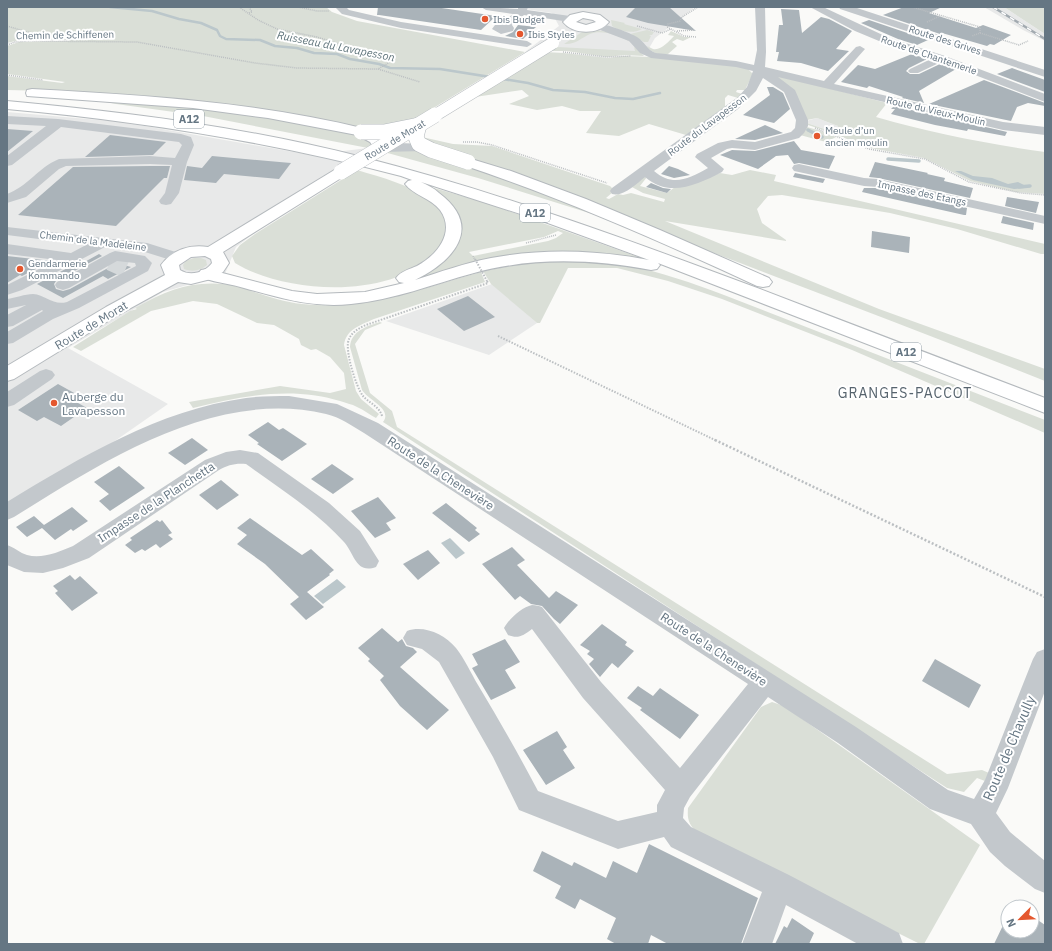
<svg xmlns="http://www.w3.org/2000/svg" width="1052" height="951" viewBox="0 0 1052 951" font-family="'IBM Plex Sans',sans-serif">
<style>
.built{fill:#e8e9e9}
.green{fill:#dadfd7;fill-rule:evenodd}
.water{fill:#bbc7cb}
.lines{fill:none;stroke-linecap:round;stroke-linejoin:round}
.stream-far1{stroke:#bbc7cb;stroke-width:2.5}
.stream{stroke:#bbc7cb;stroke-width:3.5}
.building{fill:#aab3b9}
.minor-tunnel{stroke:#d5d9db;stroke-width:17;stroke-dasharray:17 8;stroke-linecap:butt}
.major-casing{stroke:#b5babe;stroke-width:2}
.highway-casing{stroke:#b4b9bd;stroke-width:2}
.path-far2{stroke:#bbbfc2;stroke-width:1.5;stroke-dasharray:1 1;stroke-linecap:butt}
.path-far1{stroke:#bbbfc2;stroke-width:2;stroke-dasharray:1.5 1.5;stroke-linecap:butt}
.path{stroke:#bbbfc2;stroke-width:2.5;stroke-dasharray:2 2;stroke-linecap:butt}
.minor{fill:#c3c8cc;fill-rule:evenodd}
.major{fill:#fff;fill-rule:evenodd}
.highway{fill:#fff;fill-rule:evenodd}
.rail-casing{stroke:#a2aab0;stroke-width:2.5}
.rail{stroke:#fff;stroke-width:1.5;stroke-dasharray:5;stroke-linecap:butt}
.major-bridge-far1-casing{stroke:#b5babe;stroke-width:13;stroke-linecap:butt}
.major-bridge-casing{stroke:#b5babe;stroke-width:16;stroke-linecap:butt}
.highway-bridge-casing{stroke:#b4b9bd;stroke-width:16;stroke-linecap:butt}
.path-bridge-far1{stroke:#bbbfc2;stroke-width:1.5;stroke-dasharray:1 1;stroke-linecap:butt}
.path-bridge{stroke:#bbbfc2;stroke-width:2;stroke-dasharray:1.5 1.5;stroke-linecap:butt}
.major-bridge-far1{stroke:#fff;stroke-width:12}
.major-bridge{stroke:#fff;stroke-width:15}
.highway-bridge{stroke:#fff;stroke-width:15}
.poi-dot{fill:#e4572e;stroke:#fff;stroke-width:1.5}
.labels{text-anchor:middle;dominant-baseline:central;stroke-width:4;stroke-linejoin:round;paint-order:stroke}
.far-poi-label{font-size:10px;fill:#657683;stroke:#fff;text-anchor:start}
.far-street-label{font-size:10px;fill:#657683;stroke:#fff}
.far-water-label{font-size:11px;font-style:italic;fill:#60757c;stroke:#fff}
.shield{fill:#fff;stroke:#939fa8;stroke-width:1}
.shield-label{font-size:11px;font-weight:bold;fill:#657683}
.street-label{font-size:12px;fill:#657683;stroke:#fff}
.poi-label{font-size:12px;fill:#657683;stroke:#fff;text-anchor:start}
.quarter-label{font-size:14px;letter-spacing:1px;fill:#57646e;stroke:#fff}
.near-street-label{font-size:14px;fill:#657683;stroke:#fff}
</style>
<rect width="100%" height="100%" fill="#fafaf8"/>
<!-- built -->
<g class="built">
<polygon points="511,7 695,7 655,38 645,55 563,50 525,52 559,26 552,13"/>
<polygon points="984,7 1004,7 1045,34 1045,41 1023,30"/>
<polygon points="7,112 122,122 311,155 368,148 236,247 225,274 163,292 68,348 168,404 7,516"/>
<polygon points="817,118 838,126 839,134 807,123 806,121"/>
<polygon points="492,284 537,323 489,355 386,321"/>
</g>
<!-- green -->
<g class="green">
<path d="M7,7H326L332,12L357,21L525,52L368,148L203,116L116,104L49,91L7,90V76L62,83L65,82L7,74V46L19,42L70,41L67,40C47,40 26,37 7,43Z"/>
<polygon points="1004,7 1045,7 1045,34"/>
<path d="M611,20L625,23L624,24L642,29C633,34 621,32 612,26Z"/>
<path d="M593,30C603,31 623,33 630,42C621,36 601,29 590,34C581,38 575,45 564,44L582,32Z"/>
<polygon points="647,30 654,32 652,35 649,35 651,36 648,42 644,42 630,34"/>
<path d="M671,31L684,37H691L683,41L677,39L672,42L677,46L668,54C660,55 652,54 647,46C649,47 651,48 653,49C661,51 669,41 674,36L668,35Z"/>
<polygon points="557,47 635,51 634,47 636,48 644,56 624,55 607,57 566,51 547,51"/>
<polygon points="544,52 564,53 608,58 624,56 652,57 737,66 748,69 753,74 745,90 737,90 736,92 742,94 738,98 728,95 725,98 725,108 686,135 649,124 619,136 586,133 601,111 580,111 562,106 537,110 509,104 529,96 522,90 475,97"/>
<path d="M773,74L887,103L876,117C932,133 988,144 1045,152V194L1016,192L970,181L924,158L865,147L838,135L808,125L806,124ZM817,118L838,126L839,134L807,123V120Z"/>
<polygon points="807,127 821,131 836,137 826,142 800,135"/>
<path d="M413,135L453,144L492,146L610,186L612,188L613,192L606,198L609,199L618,194L623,195L631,193L664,202L665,199L643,193L630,186L644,176L647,177L640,186L667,193L675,187L720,173L732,175L750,170L776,175L774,181L1045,244V254H1041L957,229L890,213L782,195L768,196L757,209L762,223L786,240V241L665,221L879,309L1045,369V381C835,297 622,221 413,135Z"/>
<polygon points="408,148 497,173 605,218 478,178 384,152"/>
<path d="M357,170C383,178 409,184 431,201C435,204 439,206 441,209C449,219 448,236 441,246C400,301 287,295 235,263L232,256L240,245L255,234Z"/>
<path d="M434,188L483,202L644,259L560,253L376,293L351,294C372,291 397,288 416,277C429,270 445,252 456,242L432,190ZM558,231L563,233L556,238L548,241L473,256L469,252L544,237Z"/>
<path d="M194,258H201L206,260L207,265C200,271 192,272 184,269L183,265L186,261Z"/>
<path d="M539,261C569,261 598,260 627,265C661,272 692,283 724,295L1045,420V433L852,350L722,299L668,281L617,268H568L540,323H537L491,284L483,271Z"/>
<path d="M481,272L485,282L374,319C361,325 346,329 344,345L356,391L361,399L379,414L376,418C370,415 364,410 357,407C352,404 345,403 340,401C291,386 242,396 193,408L189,402L280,386L330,393L346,389L344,373L330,357L316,349L311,350L301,345L299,339L274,325L257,323L217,304L193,301L151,311L81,351L73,347L130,311L137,309L135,308C175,285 205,277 250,289L251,291C268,296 284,302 302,304C364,311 422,288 481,272Z"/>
<path d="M380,322L382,323L365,330L355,344L370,393L392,411L397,427L947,774L982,770L989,773L985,781L977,778L964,792L947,788L383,422C393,409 368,400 362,390L350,347C351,331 367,326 380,322Z"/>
<path d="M772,702L784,706L980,845L924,944H920L697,833C689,824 687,820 688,808L761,707Z"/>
</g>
<!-- water -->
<g class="water">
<polygon points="955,171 961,171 973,176 992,178 1008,184 1018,182 1024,185 1025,188 1014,189 973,180"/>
<polygon points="450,538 465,553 456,559 441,543"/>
<polygon points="337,579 346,587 323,604 314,596"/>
</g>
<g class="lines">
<!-- stream-far1 -->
<polyline class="stream-far1" points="110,7 152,11 179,19 201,23 217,30 220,36 226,39 260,40 275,46 297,48 314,53 337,54 350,59 379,64 390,68 440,69 528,83 553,90 585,92 615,98 633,99 660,93"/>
<!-- stream -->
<g class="stream">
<polyline points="808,130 822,137"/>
<polyline points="888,159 919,161"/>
<polyline points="1019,187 1030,186"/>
</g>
</g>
<!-- building -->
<g class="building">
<polygon points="378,7 435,7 496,16 481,30 379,15 377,15"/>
<polygon points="636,7 669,7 696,31 648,23 626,17"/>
<polygon points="904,7 942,7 929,13 976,28 983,25 1011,35 994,45 990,44 987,46 942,33 940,34 883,15"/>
<polygon points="781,9 799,10 802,33 821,17 829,19 852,31 836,49 849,51 828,71 801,63 777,61 779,52 776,52 779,25 783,25"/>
<polygon points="869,20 928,40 917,45 898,39 861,23"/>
<polygon points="518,25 536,27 523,39 505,36 513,32"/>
<polygon points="912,54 927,59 909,68 906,71 910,74 919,74 940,64 956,69 919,91 924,103 902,98 903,97 869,86 867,88 841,82 858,65 875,69"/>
<polygon points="1012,68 1045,80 1045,92 997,74"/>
<polygon points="984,80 1045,103 1045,106 1028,103 1017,107 1011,121 929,104"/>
<polygon points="767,87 773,87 783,93 790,109 774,123 743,115 770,95"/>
<polygon points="894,106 1003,131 1007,132 1005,136 968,129 967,131 935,125 891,114 895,109 891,109"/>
<polygon points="765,125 783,133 755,140 735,139"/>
<polygon points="7,129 33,131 7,152"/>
<polygon points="110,135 166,142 153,155 85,157"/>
<polygon points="794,141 801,150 835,156 829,169 799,163 794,164 788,155 776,156 758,169 720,155 732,150 755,151"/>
<polygon points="212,156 291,163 279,179 224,174 216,183 184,180 187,166 202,168"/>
<polygon points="875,162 928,173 927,174 945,178 944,181 973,188 970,198 878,178 869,177"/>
<polygon points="150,166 170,166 167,178 164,178 116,226 18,215 73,167"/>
<polygon points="669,166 678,169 690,175 674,178 661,174"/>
<polygon points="795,173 825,179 823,183 793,177"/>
<polygon points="651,183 663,188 671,189 667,193 646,187"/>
<polygon points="864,188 878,188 967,208 966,215 964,215 862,192"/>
<polygon points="1007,197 1039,202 1036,213 1005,206"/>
<polygon points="1003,216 1034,223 1033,230 1001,223"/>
<polygon points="872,231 910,237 909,253 871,247"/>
<polygon points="99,254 102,256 56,281 54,284 56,289 63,291 70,289 117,263 131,267 108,279 103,276 63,298 37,284 77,263 81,264"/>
<polygon points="7,256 52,261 22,276 20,275 7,283"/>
<polygon points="468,296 495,317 464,331 437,309"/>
<polygon points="58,384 76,394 69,398 87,408 61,426 44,417 37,421 18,410"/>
<polygon points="268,422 279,430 283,428 307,444 282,461 257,444 259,443 248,435"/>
<polygon points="192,438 208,450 185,465 168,453"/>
<polygon points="332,464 354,479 333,494 311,479"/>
<polygon points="119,466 145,488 110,511 99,501 109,494 94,482"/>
<polygon points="221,480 239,495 217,510 199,495"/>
<polygon points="378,497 396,518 386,523 391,530 375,538 351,511"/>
<polygon points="446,503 477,528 475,530 480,534 469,542 432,513"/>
<polygon points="72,507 88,521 73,531 71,529 55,540 42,528 27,537 16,527 34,516 44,525"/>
<polygon points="250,518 302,555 311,549 334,570 329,574 330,575 307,592 324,607 306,620 290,604 299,597 265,564 237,544 247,535 237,528"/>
<polygon points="157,520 160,522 162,520 172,533 168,535 173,539 160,548 156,544 145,551 142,549 135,553 125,545 132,540 130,538"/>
<polygon points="512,547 525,560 517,565 549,598 556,591 578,605 560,624 554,619 542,606 531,604 520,596 515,600 482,564"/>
<polygon points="428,550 440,563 418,580 403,564"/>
<polygon points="70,575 75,580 80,576 98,593 72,611 55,593 58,591 53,586"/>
<polygon points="602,624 627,642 625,645 634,651 618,668 612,663 600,677 589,664 594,659 587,654 590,651 580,645"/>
<polygon points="382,628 398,642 402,639 406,646 413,648 417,652 400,667 449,710 427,730 400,706 380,680 384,676 368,661 370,659 358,648"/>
<polygon points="505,639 520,662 505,670 516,688 491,700 472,668 478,665 472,654"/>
<polygon points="935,659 981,685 969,708 922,681"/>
<polygon points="638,686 653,696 660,688 699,715 680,739 640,710 642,708 627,698"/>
<polygon points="557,731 567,747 563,750 575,768 546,785 523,750"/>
<polygon points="649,844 758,898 741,944 668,944 651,935 648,944 616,944 607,939 616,918 580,899 575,909 555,898 561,886 533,871 542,851 572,866 574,862 606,878 613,861 637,873"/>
<polygon points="1008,915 1008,931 1032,931 1032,916 1045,925 1045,944 994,944"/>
<polygon points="792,918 814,933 809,944 775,944 784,926 787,928"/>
</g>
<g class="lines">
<!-- minor-tunnel -->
<polyline class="minor-tunnel" points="110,262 128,270"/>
<defs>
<g id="major">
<path d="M583,12L600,15L609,22C599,35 573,35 563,22L570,15ZM583,18L593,20L596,22L586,25L576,22Z"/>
<path d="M341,168L346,169L348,172L346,175L223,252L229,263L223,272L211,279L191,284L178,282L118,315L14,379L7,381V366L106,307L165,275L161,265C172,250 190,244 208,247L336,169ZM205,256L211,259L212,263C205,272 191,277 180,270L179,265L191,257Z"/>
</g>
<g id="highway">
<path d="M32,89C144,95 257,102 366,129L380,136L388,148L386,151L381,152L376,151L370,142L357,135L268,118L193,108L27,96L26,93L27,90Z"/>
<path d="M7,101C126,112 246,127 362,157C498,192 629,240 760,289C855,326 950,362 1045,398V413L658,263L660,265L657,269L651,270C592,259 532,257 474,273C433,284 394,300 351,304C312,308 281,298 244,288C232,284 218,283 206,279L201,278L198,274L201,270L207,269L292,291L317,294L365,292L404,283L399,282L396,278C401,271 410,269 417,266C437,255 456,232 440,210C431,198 413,195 405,184L408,181L412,180L401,176C271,142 140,121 7,109ZM421,182L545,222L649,260C597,250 544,248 491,258C465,263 440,272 415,280C454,261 484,227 439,193C434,188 427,185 421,182Z"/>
<path d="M468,158L511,171L586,199L660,230L769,278L772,282L769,286L763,287L757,286C660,241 564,199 463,165L461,162L463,159Z"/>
</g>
</defs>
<!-- major casing -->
<use href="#major" class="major-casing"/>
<!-- highway casing -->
<use href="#highway" class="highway-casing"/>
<!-- path-far2 -->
<g class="path-far2">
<polyline points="239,7 258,20 277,29 317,37 392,61 378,69"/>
<polyline points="249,7 252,12 249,13"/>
<polyline points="259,7 264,7"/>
<polyline points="298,7 317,11 329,11"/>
<polyline points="912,7 980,27 980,33 972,36"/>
<polyline points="927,22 940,16"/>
<polyline points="7,26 27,32 75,40"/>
<polyline points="637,26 662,33 671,29"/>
<polyline points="677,31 695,30"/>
<polyline points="980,33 1019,45 1028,41"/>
<polyline points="696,37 684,36 667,27 668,24 680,21 682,17 698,7"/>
<polyline points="7,45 15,42 27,41 137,42 255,63 297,68 378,69 420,82"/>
<polyline points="563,52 606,57 631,56"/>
<polyline points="7,75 43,80"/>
<polyline points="815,128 869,149 925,159 969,182 1021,193 1045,195"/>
<polyline points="463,142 477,142 492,145 607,183"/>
<polyline points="526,243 556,235"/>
</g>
<!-- path-far1 -->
<g class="path-far1">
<polyline points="498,336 717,441"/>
<path d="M382,416C379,406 369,403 363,396C356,387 344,349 349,339C352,332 359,328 366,325L488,283L487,281"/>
</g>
<!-- path -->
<polyline class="path" points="715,440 1045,597"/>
<!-- minor -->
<g class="minor">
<polygon points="335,7 346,7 349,10 401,22 527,41 532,44 527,47 401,28 342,14"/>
<polygon points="481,7 518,9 518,7 528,7 527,10 570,16 575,19 570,22 524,15 512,25 514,28 513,31 501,34 492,29 495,25 502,23 513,14 486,10"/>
<path d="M755,7H765L766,52L765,67L824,81L856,47L860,46L865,49L834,84L1003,122L1045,127V135L1003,130L778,77L795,90L808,120V126L804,133L799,138L755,150L732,148L727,149L711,158L724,169L722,172C697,185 669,198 645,177C636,184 624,197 612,194L610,191L612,188L738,97L747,87L753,71L736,67L651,58L640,53L629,41L595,28L594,26L595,24C603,22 630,33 637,37C645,42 647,50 656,53L736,61L754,65L757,50ZM763,78L784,92L796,120L795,128L791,132L755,142L732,140L718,143L697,154L695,157L708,168C688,179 673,187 654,171L738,109L756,91Z"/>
<polygon points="810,7 823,7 887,37 945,56 1045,94 1045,102 941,62 918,73 910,73 908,71 910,69 931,59 879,41 855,31"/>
<polygon points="839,7 854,7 1045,70 1045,77 840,9"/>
<path d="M7,116L58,119L181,134L191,137L194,145L187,162L179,193L171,204L166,205L161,204L159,201L165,193L172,165L150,164L66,166L59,169L26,197L7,203V194C27,187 39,167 59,159L150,156L175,158L182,145L179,142L61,127L12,165L7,166V156L46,126L7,124Z"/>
<polygon points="397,143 429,144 430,147 429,150 424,151 381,152 376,151 375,148 376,145"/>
<polygon points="799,164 864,178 878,179 1045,216 1045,224 878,187 864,186 794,171 792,168 794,165"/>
<polygon points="7,227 147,243 182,254 185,257 182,260 177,262 145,252 105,247 22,290 7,295 7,285 57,260 7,254 7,244 71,253 86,245 7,235"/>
<path d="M115,251L145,256L152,263L148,271L79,308L53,319L13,343L7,344V332L43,311L42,310L13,326L7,327V315L26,305L7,309V299C15,298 25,294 33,294C46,295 53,306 67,302L136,266L135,263L117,261L69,288L63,290L57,288L55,285L57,282L110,253Z"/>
<polygon points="46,369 52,371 55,375 52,379 14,405 7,407 7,392 40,371"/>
<path d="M289,396L337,404L378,423L856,727L948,790L974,799L985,780L1033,659L1037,652L1045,649V691L1008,788L996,813L1010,832L1045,861V893L1035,889L1005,866L990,852L971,824L930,809L838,743L768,697L690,797L684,808L683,818L691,827L789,875L899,933L903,944H858L786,905L772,944H742L762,892L671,847L664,837L618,849L519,810L493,757L439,662L422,649L407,645L403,638L407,631C424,625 444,634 456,648C464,658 471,673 478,685C499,720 519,755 538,791L618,821L657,812V805L665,790L583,698L532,629C523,636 518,639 508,635L504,628C509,619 522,607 532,605C536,605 539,606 542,607L601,682L680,768L748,684L364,433C352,426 340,417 326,414C215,388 104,461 14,517L7,520V502C81,457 159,410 246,398C260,396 275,396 289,396Z"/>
<path d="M240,450L258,453L329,503L360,531L379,561L376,567C356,574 355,555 344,542C316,511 279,488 246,464C235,463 228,465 219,470L89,558L63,568L43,573L24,572L7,565V545C14,547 20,553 27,555C42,559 59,552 73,546L205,460L226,452Z"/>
</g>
<!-- major -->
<use href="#major" class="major"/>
<!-- highway -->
<use href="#highway" class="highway"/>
<defs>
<polyline id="rail" points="993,7 1045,39"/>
</defs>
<!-- rail casing -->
<use href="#rail" class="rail-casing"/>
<!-- rail -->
<use href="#rail" class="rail"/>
<defs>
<polyline id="major-bridge-far1" points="434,116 553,43"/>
<polyline id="major-bridge" points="341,172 435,115"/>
<polyline id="highway-bridge" points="361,132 384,132 419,125 416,137 419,144 431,150 468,162"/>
</defs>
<!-- major-bridge-far1 casing -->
<use href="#major-bridge-far1" class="major-bridge-far1-casing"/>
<!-- major-bridge casing -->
<use href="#major-bridge" class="major-bridge-casing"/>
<!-- highway-bridge casing -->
<use href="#highway-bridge" class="highway-bridge-casing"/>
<!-- path-bridge-far1 -->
<polyline class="path-bridge-far1" points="473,256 475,260"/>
<!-- path-bridge -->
<polyline class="path-bridge" points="475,259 487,281"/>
<!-- major-bridge-far1 -->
<use href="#major-bridge-far1" class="major-bridge-far1"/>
<!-- major-bridge -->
<use href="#major-bridge" class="major-bridge"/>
<!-- highway-bridge -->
<use href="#highway-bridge" class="highway-bridge"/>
</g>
<!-- markers -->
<g class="poi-dot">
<circle cx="485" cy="19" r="4"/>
<circle cx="520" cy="34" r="4"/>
<circle cx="817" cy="136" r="4"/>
<circle cx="20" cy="269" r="4"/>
<circle cx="54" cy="403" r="4"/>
</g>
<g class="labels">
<!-- far-poi labels -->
<g class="far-poi-label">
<text x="493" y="19">Ibis Budget</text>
<text x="528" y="34">Ibis Styles</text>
<text x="825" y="130">Meule d’un<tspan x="825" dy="12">ancien moulin</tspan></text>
<text x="28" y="263">Gendarmerie<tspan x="28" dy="12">Kommando</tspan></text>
</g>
<!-- far-street labels -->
<g class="far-street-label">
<text transform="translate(65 35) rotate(-1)">Chemin de Schiffenen</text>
<text transform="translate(945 40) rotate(18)">Route des Grives</text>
<text transform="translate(929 55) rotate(19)">Route de Chantemerle</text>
<text transform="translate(936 111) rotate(13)">Route du Vieux-Moulin</text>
<text transform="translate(707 125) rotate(-37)">Route du Lavapesson</text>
<text transform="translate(395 140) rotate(-31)">Route de Morat</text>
<text transform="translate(922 193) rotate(12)">Impasse des Etangs</text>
<text transform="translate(93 241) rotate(7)">Chemin de la Madeleine</text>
</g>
<!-- far-water labels -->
<g class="far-water-label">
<text transform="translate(336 46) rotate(11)">Ruisseau du Lavapesson</text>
</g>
<!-- shield labels -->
<g class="shield">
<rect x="174" y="110" width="30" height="18" rx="3"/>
<rect x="520" y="204" width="30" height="18" rx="3"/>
<rect x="891" y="343" width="30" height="18" rx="3"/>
</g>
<g class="shield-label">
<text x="189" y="119">A12</text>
<text x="535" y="213">A12</text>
<text x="906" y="352">A12</text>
</g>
<!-- street labels -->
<g class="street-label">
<text transform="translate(91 325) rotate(-31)">Route de Morat</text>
<text transform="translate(441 473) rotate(33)">Route de la Chenevière</text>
<text transform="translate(156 502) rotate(-33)">Impasse de la Planchetta</text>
<text transform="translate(714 649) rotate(33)">Route de la Chenevière</text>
</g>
<!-- poi labels -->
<g class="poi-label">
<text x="62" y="396">Auberge du<tspan x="62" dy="14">Lavapesson</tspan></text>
</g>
<!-- quarter labels -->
<g class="quarter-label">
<text x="905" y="393">GRANGES-PACCOT</text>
</g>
<!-- near-street labels -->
<g class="near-street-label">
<text transform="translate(1009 748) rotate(-67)">Route de Chavully</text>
</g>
</g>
<!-- border -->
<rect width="1052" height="951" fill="none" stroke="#657683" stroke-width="16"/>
<!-- north arrow -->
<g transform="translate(1020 919) rotate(246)"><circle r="19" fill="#ffffff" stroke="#c1c8cd"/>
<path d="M0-3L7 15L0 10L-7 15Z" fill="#e4572e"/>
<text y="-6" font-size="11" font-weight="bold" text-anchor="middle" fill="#657683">N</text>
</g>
</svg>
